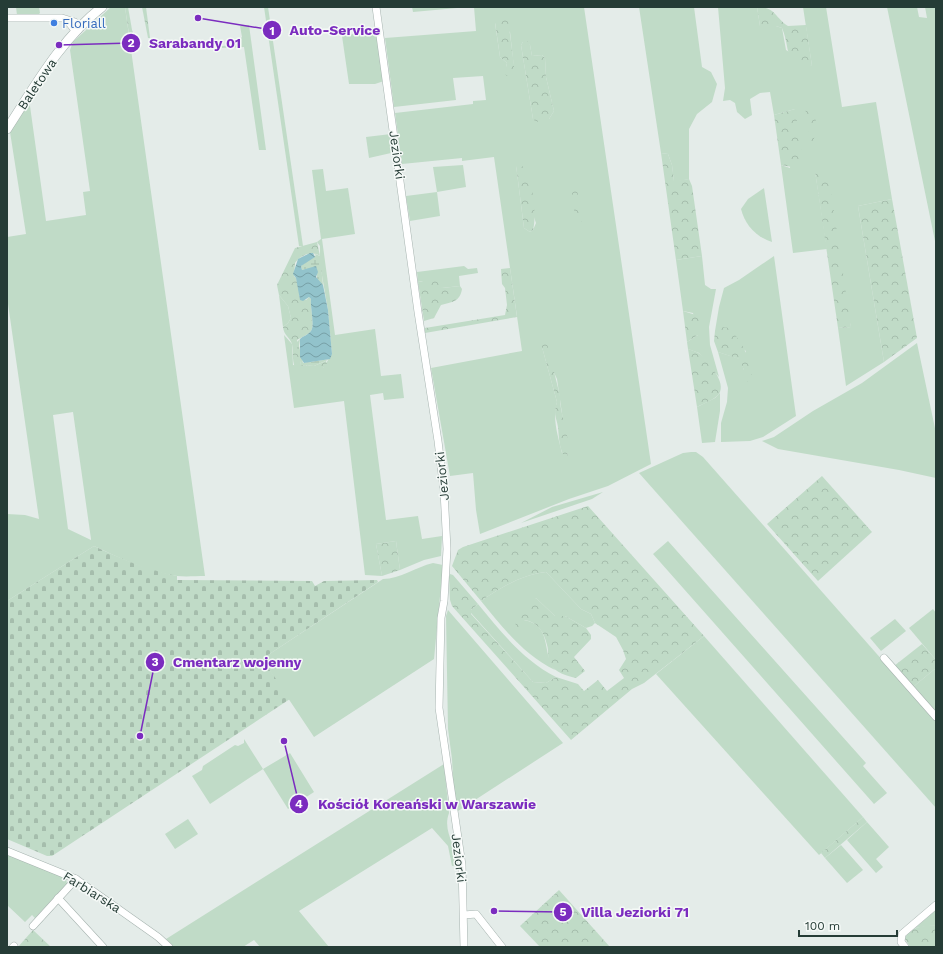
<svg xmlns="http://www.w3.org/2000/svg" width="943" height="954" viewBox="0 0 943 954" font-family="'Work Sans',sans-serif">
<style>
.green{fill:#c0dbc7;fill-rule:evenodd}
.forest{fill:url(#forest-crowns)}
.wetland{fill:url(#wetland-marsh)}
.cemetery{fill:url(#cemetery-stones)}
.water{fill:url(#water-waves)}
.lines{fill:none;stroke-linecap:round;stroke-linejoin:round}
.minor-casing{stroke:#a7b4b0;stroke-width:8}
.tertiary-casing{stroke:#a7b4b0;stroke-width:10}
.minor{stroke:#fff;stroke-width:7}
.tertiary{stroke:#fff;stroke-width:9}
.shop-dot{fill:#3f7fe0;stroke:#f5f9f7;stroke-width:1.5}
.labels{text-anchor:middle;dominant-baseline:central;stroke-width:3;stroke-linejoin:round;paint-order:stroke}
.shop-label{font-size:13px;fill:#366cbe;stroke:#f5f9f7;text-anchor:start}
.street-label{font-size:13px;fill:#253c36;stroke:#f5f9f7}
.leader{fill:none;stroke:#7b2cbf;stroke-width:1.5}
.callout-dot{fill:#7b2cbf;stroke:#f5f9f7;stroke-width:1.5}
.mark-label{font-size:12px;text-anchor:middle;font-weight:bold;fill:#fff}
.callout-label{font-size:14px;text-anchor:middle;font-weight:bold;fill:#7b2cbf;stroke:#f5f9f7;stroke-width:3;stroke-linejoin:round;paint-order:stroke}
</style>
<defs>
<pattern id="forest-crowns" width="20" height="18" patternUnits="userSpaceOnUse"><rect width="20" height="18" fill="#c0dbc7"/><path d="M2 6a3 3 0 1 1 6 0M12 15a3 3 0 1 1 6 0" fill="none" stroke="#a5bdac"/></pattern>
<pattern id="wetland-marsh" width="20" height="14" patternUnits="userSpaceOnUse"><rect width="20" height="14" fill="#c0dbc7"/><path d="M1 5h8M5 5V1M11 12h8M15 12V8" fill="none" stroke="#a5bdac"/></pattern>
<pattern id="cemetery-stones" width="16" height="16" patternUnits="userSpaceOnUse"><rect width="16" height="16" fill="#c0dbc7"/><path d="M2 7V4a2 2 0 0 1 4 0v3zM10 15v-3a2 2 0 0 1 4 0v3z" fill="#a5bdac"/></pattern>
<pattern id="water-waves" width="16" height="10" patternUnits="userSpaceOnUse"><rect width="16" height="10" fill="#92c3cb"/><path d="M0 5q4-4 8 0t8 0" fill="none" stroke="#77a0a6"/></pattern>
</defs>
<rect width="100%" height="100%" fill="#e4ece9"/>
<!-- green -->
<g class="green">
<polygon points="16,7 39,7 40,13 38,15 17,15"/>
<path d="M111,7H125L205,576C196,576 186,577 177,576C148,572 120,558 94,546L7,601V514L25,515L39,519L7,297V237L26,234L10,132L28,105L30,106L46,221L86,215L83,192L90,191L70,50L73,42ZM73,412L91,539V540L68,529L53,415Z"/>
<polygon points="264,7 268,7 303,246 299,246"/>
<polygon points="412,7 468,7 413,12"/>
<path d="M474,7H584L651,464L608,486L569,499L480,534L476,510L473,473L450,476L431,368L522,351L494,157L462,161V158L402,164L395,113L473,104V101L486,100L483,76L453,78L456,100L394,107L385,38L476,31ZM495,23L510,32L514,68L506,67L507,63L500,57ZM523,42L530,45L532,56L542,55L545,58L546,77L554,111L549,119H533L521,45ZM516,165L536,223L533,230L530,232L524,228ZM542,347L557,379L568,455L562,453C558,436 552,419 557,402Z"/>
<polygon points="639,7 694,7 702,67 711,72 717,84 712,102 697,114 689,129 689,179 674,182 672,165 668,154 661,153"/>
<polygon points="718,7 757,7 760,26 776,26 782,28 786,50 812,66 803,7 826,7 842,107 876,102 892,199 858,206 884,362 846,386 838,328 851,327 815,171 827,249 793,253 781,165 790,168 795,109 774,115 770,92 760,93 750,99 752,115 745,119 737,112 735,103 730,100 723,101 725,88"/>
<polygon points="887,7 917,7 919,17 927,18 925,7 936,7 936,246"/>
<polygon points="249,25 266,150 259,150 244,47 222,48 222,46 235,45 242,37 240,26"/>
<polygon points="377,30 384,81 375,84 349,84 342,36"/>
<polygon points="391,134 393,150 391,153 369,158 366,137"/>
<polygon points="463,165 466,187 437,192 440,216 410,221 406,196 437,192 433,167"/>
<polygon points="323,169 326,191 348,188 355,234 322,239 335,335 375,329 381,376 401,374 404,398 384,400 383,393 370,395 386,520 418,516 422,539 442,536 441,556 424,560 400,570 396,541 376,544 382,576 365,575 344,401 294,408 284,335 292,344 293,365 323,368 332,354 328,310 320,264 320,246 317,242 321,239 312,170"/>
<path d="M764,188L772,242C756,237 745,225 741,209L748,199Z"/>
<polygon points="702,256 705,285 711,289 716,289 709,327 710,345 719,377 699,353 688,349 687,342 698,335 693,313 683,311 676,260"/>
<polygon points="774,256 796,416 763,437 750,441 721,442 721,423 727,402 728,388 718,352 740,359 744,370 744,378 746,351 715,331 719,307 724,288 739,280"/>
<polygon points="464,266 468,269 477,268 478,273 459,276 460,286 442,288 422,281 418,282 417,272"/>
<polygon points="279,295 288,306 291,318 288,323 283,327"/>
<polygon points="917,343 936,433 936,478 899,470 778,449 762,441 774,437 813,411 862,383"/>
<polygon points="720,393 720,411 715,442 702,443 697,407 715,398"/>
<polygon points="691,452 696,452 703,457 936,721 936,808 639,473 683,453"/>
<polygon points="603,492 592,499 521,523 552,507"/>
<polygon points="668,541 866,763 863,766 887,793 874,804 653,554"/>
<path d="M433,563L443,565L434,659L314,737L262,659L383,579C400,579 416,567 433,563Z"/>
<path d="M546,572L581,609L591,614L595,623L592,626L586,628L565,616H555L536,598L516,623V632L524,620C553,625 541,653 555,670C524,655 503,628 481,601C502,587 521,575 546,572Z"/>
<path d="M478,604C501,632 523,660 556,677L546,683L533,682L471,613V610Z"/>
<polygon points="933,609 936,613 936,660 909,628"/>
<polygon points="448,610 563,743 455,813 452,759 448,729 446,616"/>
<polygon points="895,619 906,631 881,651 870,638"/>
<polygon points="704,636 863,817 819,855 656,674"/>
<polygon points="936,668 936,715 913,687"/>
<polygon points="244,739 263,769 290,753 314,792 288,809 263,769 210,804 192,776 202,770 203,766 235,745 238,746 244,743"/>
<path d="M444,764L449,813C442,832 457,846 457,865L452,866L448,846L432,828L299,911L329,947H260L254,940L243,947H174L166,939Z"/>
<polygon points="188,819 198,834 175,849 165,834"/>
<polygon points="867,822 889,847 876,859 883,867 876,873 847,840"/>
<polygon points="841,845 863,870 847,883 825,858"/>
<polygon points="7,854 66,878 67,884 35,918 32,915 25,922 7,905"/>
<polygon points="936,910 936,925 915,928"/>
</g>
<!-- forest -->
<g class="forest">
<polygon points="125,7 128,7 134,41 130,41"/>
<polygon points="142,7 146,7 150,38 148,38"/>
<path d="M757,7C776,7 774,17 788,26L806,25L812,66C780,58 792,52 782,28L776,26H760Z"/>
<polygon points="506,18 508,19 514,65 514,68 507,76 502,71 506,67 507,63 500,57 495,22"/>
<polygon points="527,41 530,45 532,56 542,55 545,58 546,77 554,111 549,119 536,122 533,119 521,45 523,42"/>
<path d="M805,107C820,113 818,133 811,145Z"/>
<polygon points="795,109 803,162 797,168 781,165 774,115"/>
<polygon points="661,153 668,154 672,165 674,181 689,179 692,186 702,256 676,260"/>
<path d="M516,165C520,165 524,166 526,170C533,182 537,218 533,230L530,232L524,228Z"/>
<polygon points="815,171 822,173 829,178 851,327 838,328"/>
<polygon points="577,188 583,233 576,226 572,193"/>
<polygon points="892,199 917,338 884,362 858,206"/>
<path d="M317,242L320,256C312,250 300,255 295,263L294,276L296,278L300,293L299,297L306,300L309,297L311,299C310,307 315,326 311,331C308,335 301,337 297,340L301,365L314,366L326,361L327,365C319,372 307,373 297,371C291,362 294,354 292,344C290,337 284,336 283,327L288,323L291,318L288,306L279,295L277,285L295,248Z"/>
<polygon points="510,268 517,317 425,333 425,328 505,315 507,305 505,288 502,284 501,269"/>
<path d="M429,280L440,282L442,288L460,286L462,289C460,302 452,302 441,305L434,318L424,321L418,282Z"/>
<polygon points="683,311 699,316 700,322 698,335 687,342"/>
<path d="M721,327L730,328C743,345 754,362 752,383H749L744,378V370L739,359L718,352L714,341L715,331Z"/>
<path d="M545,335L560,396C559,415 574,443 566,460C559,449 559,439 558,427C556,416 553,414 557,402L542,347V336Z"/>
<path d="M688,349C692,350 697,352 700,354C708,362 727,382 719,394C714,400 704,403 697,407Z"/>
<polygon points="822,476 872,532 818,581 767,524"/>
<path d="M588,506L704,636L644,683L632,689L571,740L452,606L450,600L449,577L450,574L453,575L478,604L471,610V614L533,682L546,683L556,677L578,684L584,691L598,680L607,691L624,678L619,670L626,659L623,650L616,637L595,623L591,614L581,609L546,572C521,575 502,587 481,601L452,566L458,550L463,547Z"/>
<polygon points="396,541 400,570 382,576 376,544"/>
<path d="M536,598L555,616H565L586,628L591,635V639L574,657L585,671L576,678C568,676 554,673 550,663C547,658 549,651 547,645C544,632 538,622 524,620V630L519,633L516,632L515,614L521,607Z"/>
<polygon points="922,644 936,660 936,668 913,687 894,666"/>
<polygon points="863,817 867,822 825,858 821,853"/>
<polygon points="559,890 610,947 540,947 520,926"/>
<path d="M936,925V947H910L905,939C909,926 925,926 936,925Z"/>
<polygon points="33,930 51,947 18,947"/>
</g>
<!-- wetland -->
<g class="wetland">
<polygon points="313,253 320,256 323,285 317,280 317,274 307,269 302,270 301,266 309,259 313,258 316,255"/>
<polygon points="300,339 299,346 303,363 330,359 314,366 301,365 296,343"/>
</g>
<!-- cemetery -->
<path class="cemetery" d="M94,546C121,559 148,570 177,576V580L312,581L315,586L324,581L377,580L378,582L262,659L290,699L52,856H47L7,839V601Z"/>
<!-- water -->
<path class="water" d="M310,253H313L315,257L301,266L302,270L316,266L318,272L316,277L323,285L328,310L332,354L330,359L304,363L300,357V339C303,336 308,335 311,331C315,326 310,307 311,299L309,297L303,301L300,300L296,278L293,274L298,259Z"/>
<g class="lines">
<defs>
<g id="minor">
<polyline points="376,7 418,312 438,441 444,491 447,549 444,601 441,618 439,708 462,865 464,947"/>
<polyline points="7,18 62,18 75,22 78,30 74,29 67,20"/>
<polyline points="884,658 936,717"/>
<polyline points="7,851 76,879 158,937 169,947"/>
<polyline points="58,898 103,947"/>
<polyline points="464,915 476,914 502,947"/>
<polyline points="33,926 76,879"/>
<polyline points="13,947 14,946"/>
<polyline points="905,947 901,942 902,934 936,905"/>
</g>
<path id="tertiary" d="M7,129C35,86 61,39 102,7"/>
</defs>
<!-- minor casing -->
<use href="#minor" class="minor-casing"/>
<!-- tertiary casing -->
<use href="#tertiary" class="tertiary-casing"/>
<!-- minor -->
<use href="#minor" class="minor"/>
<!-- tertiary -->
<use href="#tertiary" class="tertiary"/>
</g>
<!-- markers -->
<circle class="shop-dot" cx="54" cy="23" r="4"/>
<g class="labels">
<!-- shop labels -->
<g class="shop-label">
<text x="62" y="23">Floriall</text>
</g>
<!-- street labels -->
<g class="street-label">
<text transform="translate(37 84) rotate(-56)">Baletowa</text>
<text transform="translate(397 155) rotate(82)">Jeziorki</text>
<text transform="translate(442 476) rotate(-96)">Jeziorki</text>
<text transform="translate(459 858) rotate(83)">Jeziorki</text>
<text transform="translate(92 892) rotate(32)">Farbiarska</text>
</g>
</g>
<!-- callouts -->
<path class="leader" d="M198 18L272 30M59 45L131 43M140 736L155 662M284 741L299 804M494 911L563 912"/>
<g class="callout-dot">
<circle cx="198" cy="18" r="4"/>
<circle cx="59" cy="45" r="4"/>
<circle cx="140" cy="736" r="4"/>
<circle cx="284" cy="741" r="4"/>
<circle cx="494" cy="911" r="4"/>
<circle cx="272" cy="30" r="10"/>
<circle cx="131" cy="43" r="10"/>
<circle cx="155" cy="662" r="10"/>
<circle cx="299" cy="804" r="10"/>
<circle cx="563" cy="912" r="10"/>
</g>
<g class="mark-label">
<text x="272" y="35">1</text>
<text x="131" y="47">2</text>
<text x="155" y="666">3</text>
<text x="299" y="808">4</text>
<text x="563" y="916">5</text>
</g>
<g class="callout-label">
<text x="335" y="35">Auto-Service</text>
<text x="195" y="48">Sarabandy 01</text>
<text x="237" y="667">Cmentarz wojenny</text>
<text x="427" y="809">Kościół Koreański w Warszawie</text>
<text x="635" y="917">Villa Jeziorki 71</text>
</g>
<!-- border -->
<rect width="943" height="954" fill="none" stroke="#253c36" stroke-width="16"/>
<!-- scale -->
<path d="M799 930v6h98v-6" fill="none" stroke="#253c36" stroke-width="2"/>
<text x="805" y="930" font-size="12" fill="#253c36" stroke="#f5f9f7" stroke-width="3" paint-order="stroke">100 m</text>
</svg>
